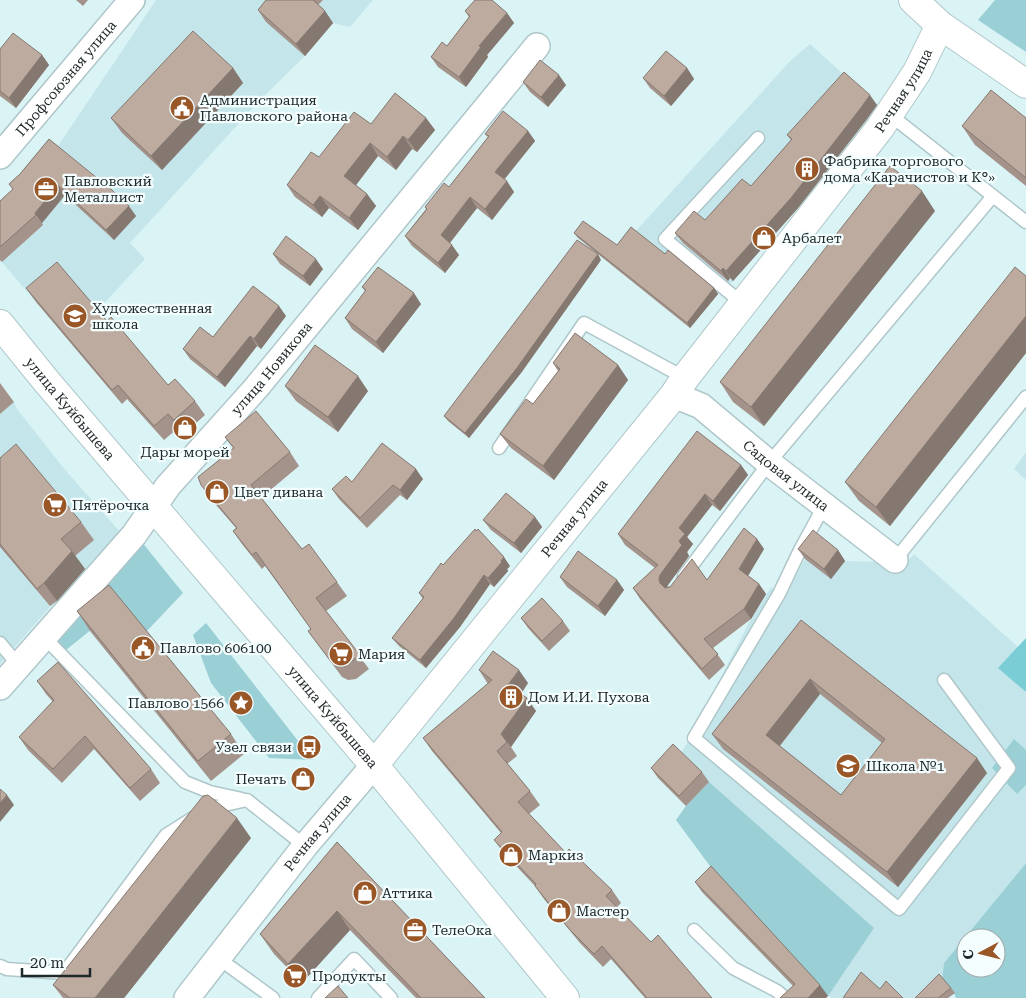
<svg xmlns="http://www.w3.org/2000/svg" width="1026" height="998" viewBox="0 0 1026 998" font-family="'Roboto Serif',serif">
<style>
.built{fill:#c4e6ea}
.green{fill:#99cfd5;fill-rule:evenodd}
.forest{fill:#7accd5}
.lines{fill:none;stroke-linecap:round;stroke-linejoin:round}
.lane-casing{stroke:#afc7ca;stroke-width:15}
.street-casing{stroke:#afc7ca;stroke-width:28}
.secondary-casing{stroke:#afc7ca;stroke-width:30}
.lane{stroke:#fff;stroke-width:12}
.street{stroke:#fff;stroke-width:25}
.secondary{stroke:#fff;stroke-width:28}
.wall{fill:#a3938a;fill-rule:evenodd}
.shaded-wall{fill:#847870}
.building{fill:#bdaba0;stroke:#847870;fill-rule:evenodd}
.labels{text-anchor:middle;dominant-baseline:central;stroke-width:4.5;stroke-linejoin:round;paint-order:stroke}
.street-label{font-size:14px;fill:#1f2829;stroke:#f4feff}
.poi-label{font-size:14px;fill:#1f2829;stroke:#f4feff;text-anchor:start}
</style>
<rect width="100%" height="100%" fill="#daf4f6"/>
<!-- built -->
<g class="built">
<polygon points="156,0 373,0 350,27 333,23 305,56 261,99 130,243 145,259 97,311 36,302 0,260 0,217 56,149"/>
<polygon points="810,44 884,111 733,281 715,296 635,232 790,61"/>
<polygon points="0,386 14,402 17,409 66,471 122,534 89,574 50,607 0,664"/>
<polygon points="1026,452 1026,480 1014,469"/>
<polygon points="820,540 845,561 885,562 897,573 914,554 1018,647 999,668 1026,692 1026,863 944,963 942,979 924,998 833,998 828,996 676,820 686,806 658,778 681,754 751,619 771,587 785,597 805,559"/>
</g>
<!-- green -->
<g class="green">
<polygon points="995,0 1026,0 1026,52 978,20"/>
<polygon points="141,541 183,593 146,632 123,604 66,650 52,636"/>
<polygon points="206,623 313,760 269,758 211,683 193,635"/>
<polygon points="1014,739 1026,750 1026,785 1017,794 992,768"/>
<polygon points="709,782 874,928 828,996 718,877 676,820 686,806"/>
<path d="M1026,863V998H956L954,993L942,979L944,963ZM966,938H996V968H966Z"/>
</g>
<!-- forest -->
<polygon class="forest" points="1026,638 1026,692 998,668"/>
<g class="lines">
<defs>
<g id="lane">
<polyline points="889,114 1026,222"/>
<polyline points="743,304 665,239 758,138"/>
<polyline points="499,448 584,323 685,378"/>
<polyline points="824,506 800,550 779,594 694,738 899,909 1009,768 944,680"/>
<polyline points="895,560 1026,397"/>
<polyline points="684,576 769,463 993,196"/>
<polyline points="44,637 185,782 210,792 242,799"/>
<polyline points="0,643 18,665"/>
<polyline points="694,930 733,968 777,991 785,998"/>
<polyline points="218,958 273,998"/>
<polyline points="0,966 7,969 64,973 166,835 207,809 247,800 305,846"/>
<polyline points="318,998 354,959 391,998"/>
</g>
<g id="street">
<path id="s1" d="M0,156L132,0"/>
<path id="s2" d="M674,395L701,406L769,463L895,560"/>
<path id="s3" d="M0,687L134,535L168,486L256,388L537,46"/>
<path id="s4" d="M187,998L305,846L374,765"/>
</g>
<g id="secondary">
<polyline points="913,0 940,25 1026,84"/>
<path id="s5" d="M0,324L47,382L374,765L565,998"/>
<path id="s6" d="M374,765L674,395L685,378L880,128L917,72L940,25"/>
</g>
</defs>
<!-- lane casing -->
<use href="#lane" class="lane-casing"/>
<!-- street casing -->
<use href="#street" class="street-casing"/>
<!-- secondary casing -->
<use href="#secondary" class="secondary-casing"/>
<!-- lane -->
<use href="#lane" class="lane"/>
<!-- street -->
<use href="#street" class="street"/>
<!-- secondary -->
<use href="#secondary" class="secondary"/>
</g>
<!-- wall -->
<g class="wall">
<polygon points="76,0 88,0 83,6"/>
<polygon points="266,0 323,0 318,5 325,11 333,23 305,56 266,22 258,10"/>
<polygon points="465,11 507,13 514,23 487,55 488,57 466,87 438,67 431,57 447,46 469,17"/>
<polygon points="0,49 42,55 49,65 16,108 0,96"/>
<polygon points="233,68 243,83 162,170 122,133 111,118"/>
<polygon points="687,68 694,79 671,106 650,88 643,78"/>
<polygon points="523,82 566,85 548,107 530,92"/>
<polygon points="877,105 867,119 798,208 733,281 730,278 728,281 683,243 675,233 705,220 751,186 791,140 787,135"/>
<polygon points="426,118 435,130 417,152 412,149 396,170 378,156 356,185 367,194 376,206 358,230 329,208 322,217 295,197 287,185 319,157 371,124"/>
<polygon points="1026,118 1026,186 975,145 962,126"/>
<polygon points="528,131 535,141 504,180 514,192 492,220 477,208 450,243 459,255 445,273 412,246 405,236 426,209 425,207 449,187 488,137 485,134"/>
<polygon points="49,139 136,216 114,240 65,195 42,223 43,225 2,262 0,260 0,201 13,189 9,184 20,174"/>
<polygon points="935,211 764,426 733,402 720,382"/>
<polygon points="574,233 617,245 665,254 714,288 718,294 690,328 578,238"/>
<polygon points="273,254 323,269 310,286 280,264"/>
<polygon points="601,260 521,373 469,438 448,421 444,416"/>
<polygon points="1026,276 1026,353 890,526 859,501 845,482"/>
<polygon points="362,287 421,304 383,353 352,329 345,318 365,291"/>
<polygon points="26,288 107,321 168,385 195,401 205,415 184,434 178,428 164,440 127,399 122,404 36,302"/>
<polygon points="286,316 261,349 257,346 225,387 190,359 183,349 213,337"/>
<polygon points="553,363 618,365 628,380 554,480 511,448 500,434 533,404 558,371"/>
<polygon points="0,383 14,402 0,414"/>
<polygon points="285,386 368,391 338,432 296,401"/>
<polygon points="225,437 290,452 299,466 261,498 302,549 337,582 347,596 326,611 369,669 356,679 348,680 342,677 308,631 311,629 265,566 262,569 242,544 233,531 236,528 210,498 201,485 233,448"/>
<polygon points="0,458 81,522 94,540 75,556 85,569 57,601 50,606 0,547"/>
<polygon points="741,465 748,475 720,511 712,505 687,537 693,544 687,552 689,556 668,585 667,587 707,580 757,539 764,549 748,576 759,584 766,594 751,619 713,648 725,665 709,680 640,599 633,588 655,568 625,545 618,534"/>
<polygon points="423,479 407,500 400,495 367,528 339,499 332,489 352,482"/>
<polygon points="535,517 542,527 521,553 491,530 483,520"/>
<polygon points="798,549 838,550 845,561 831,579 805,559"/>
<polygon points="443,565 510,566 507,569 508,571 494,587 490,584 460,627 426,668 399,646 392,638 423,599 419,593"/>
<polygon points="560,577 617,580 624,590 605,616 567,587"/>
<polygon points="77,611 231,734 244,754 211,781 90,631"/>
<polygon points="521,618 563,621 570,631 549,651 528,628"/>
<path d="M801,620L987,773L898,887L723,749L712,734ZM820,694L882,743L841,795L780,746Z"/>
<polygon points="479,670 528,683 521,694 536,711 511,747 517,756 507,764 530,791 540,805 529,814 566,853 612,890 621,903 617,907 651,942 712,998 645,998 611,959 603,967 580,943 544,899 535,886 504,853 494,840 501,833 432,751 423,738 488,684"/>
<polygon points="37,681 151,769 160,783 140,801 94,749 62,783 28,750 19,737 53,702 46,694"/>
<polygon points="651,768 702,772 709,782 686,806 658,778"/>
<polygon points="251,838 124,998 63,998 53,985"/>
<polygon points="337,842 485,998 416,998 350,930 302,983 274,954 260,934"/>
<polygon points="695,882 828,996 793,986 702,892"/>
<polygon points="951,988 955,993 948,998 915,998"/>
</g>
<!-- shaded-wall -->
<g class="shaded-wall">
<polygon points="325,11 333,23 305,56 296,44"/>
<polygon points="507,13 514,23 487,55 488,57 466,87 459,77 479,46"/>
<polygon points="42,55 49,65 16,108 9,98"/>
<polygon points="233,68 243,83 162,170 151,156"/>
<polygon points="687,68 694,79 671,106 664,96"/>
<polygon points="559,75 566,85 548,107 541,97"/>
<polygon points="870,95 877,105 867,119 798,208 733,281 726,271"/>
<polygon points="426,118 435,130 417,152 408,140"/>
<polygon points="528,131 535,141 502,182 495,172"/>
<polygon points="403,136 412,149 396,170 387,157"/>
<polygon points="370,143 378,156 353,189 344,176"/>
<polygon points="507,181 514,192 492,220 485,209"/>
<polygon points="58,185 65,195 42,223 35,213"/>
<polygon points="922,191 935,211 764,426 751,407"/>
<polygon points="367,194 376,206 358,230 349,218"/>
<polygon points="320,196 329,208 322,217 313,205"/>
<polygon points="470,197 477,208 448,245 441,235"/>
<polygon points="129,206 136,216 114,240 106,230"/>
<polygon points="452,245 459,255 445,273 438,263"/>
<polygon points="598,254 601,260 521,373 469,438 465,433"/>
<polygon points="316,259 323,269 310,286 303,276"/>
<polygon points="723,268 730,278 728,281 721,271"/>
<polygon points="714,288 718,294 690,328 687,323"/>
<polygon points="414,293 421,304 383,353 376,342"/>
<polygon points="279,306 286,316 261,349 254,339"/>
<polygon points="1026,316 1026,353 890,526 876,507"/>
<polygon points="250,336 257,346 225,387 217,377"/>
<polygon points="618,365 628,380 554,480 543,466"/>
<polygon points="358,376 368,391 338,432 328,417"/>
<polygon points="741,465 748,475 720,511 713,501"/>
<polygon points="416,469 423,479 407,500 400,490"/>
<polygon points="705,494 712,505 687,537 693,544 687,552 689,556 668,585 666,590 660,583 659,579 660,575 679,541 679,528"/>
<polygon points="535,517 542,527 521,553 514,543"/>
<polygon points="757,539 764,549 746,579 739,569"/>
<polygon points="838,550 845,561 831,579 824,569"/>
<polygon points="72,551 85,569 57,601 44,583"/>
<polygon points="504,557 510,566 507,569 508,571 494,587 488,578"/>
<polygon points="484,575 490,584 460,627 426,668 420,660"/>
<polygon points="617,580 624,590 605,616 598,606"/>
<polygon points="759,584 766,594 751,619 744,609"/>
<polygon points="519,670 528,683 518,698 508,685"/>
<polygon points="810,679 820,694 776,750 766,735"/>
<polygon points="527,698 536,711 511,747 501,734"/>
<polygon points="977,758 987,773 898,887 887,872"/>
<polygon points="7,795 14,805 0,822 0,803"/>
<polygon points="237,818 251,838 124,998 95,998"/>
<polygon points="337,911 350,930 302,983 288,964"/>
<polygon points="820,985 828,996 826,998 808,998"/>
</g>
<!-- building -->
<g class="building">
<polygon points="266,0 313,0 325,11 296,44 258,10"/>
<polygon points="475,0 492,0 507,13 479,46 481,47 459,77 431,57 442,42 447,46 470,16 465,11"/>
<polygon points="193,31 233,68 151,156 111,118"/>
<polygon points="13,33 42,55 9,98 0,91 0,49"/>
<polygon points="666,51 687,68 664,96 643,78"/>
<polygon points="540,60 559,75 541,97 523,82"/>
<polygon points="844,72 870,95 860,109 791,198 726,271 723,268 721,271 675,233 694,211 705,220 742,179 751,186 792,139 787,135"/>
<polygon points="991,90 1026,118 1026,178 962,126"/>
<polygon points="395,93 426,118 408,140 403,136 387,157 370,143 344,176 367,194 349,218 320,196 313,205 287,185 311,152 319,157 354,112 371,124"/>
<polygon points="503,111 528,131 495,172 507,181 485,209 470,197 441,235 452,245 438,263 405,236 427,209 425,207 444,183 449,187 489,136 485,134"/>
<polygon points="49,139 97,178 98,177 129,206 106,230 58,185 35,213 36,215 0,247 0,201 13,189 9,184 20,174"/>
<polygon points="890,166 922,191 751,407 720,382"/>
<polygon points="583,221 617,245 631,227 665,254 668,250 714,288 687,323 574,233"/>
<polygon points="286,236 316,259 303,276 273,254"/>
<polygon points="577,240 598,254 517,368 465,433 444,416"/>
<polygon points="57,262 107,321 111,317 168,385 175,379 195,401 174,420 168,414 154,426 118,385 112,390 26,288"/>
<polygon points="378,267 414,293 376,342 345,318 366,290 362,287"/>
<polygon points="1015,267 1026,276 1026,316 876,507 845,482"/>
<polygon points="253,286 279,306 254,339 250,336 217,377 183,349 200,327 213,337"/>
<polygon points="575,333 618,365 543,466 500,434 526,399 533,404 560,369 553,363"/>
<polygon points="315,345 358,376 328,417 285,386"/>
<polygon points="256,411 290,452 251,485 302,549 309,544 337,582 316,598 360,655 346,666 338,666 332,663 308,631 311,629 256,552 252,555 233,531 237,528 201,485 198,477 234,448 225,437"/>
<polygon points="697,431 741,465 713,501 705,494 679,528 685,534 679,541 682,545 660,575 659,579 660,583 665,588 670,587 692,559 707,580 744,528 757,539 739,569 759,584 744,609 704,639 718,654 702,669 633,588 658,565 618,534"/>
<polygon points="382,443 416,469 400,490 393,485 360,518 332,489 346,476 352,482"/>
<polygon points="16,444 81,522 61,539 72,551 44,583 37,589 0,544 0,458"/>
<polygon points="506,493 535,517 514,543 483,520"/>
<polygon points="475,529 476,531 478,529 504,557 501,561 502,562 488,578 484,575 454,618 420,660 392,638 424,597 419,593 441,563 443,565"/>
<polygon points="813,530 838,550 824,569 798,549"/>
<polygon points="578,551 617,580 598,606 560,577"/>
<polygon points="109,585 231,734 198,761 77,611"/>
<polygon points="542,598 563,621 542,641 521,618"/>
<path d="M801,620L977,758L887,872L712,734ZM810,679L885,739L841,795L766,735Z"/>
<polygon points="493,651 519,670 508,685 527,698 501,734 507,742 497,751 530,791 518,802 566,853 569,849 612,890 606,896 651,942 658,935 712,998 647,998 602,946 594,954 570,930 535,886 536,884 494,840 502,832 423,738 492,680 479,670"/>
<polygon points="58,662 151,769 130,788 85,736 53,769 19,737 54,700 37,681"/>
<polygon points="673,744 702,772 679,796 651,768"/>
<polygon points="0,789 7,795 0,803"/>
<polygon points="208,795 237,818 95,998 70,998 53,985 203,796"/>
<polygon points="337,842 485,998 421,998 337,911 288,964 260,934"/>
<polygon points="711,866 820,985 808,998 780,998 795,984 695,882"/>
<polygon points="861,972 880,989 886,981 903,998 843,998"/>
<polygon points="939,974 951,988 938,998 915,998"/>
<polygon points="338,986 348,998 325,998"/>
</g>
<!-- icons -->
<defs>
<symbol id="civic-disc" viewBox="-11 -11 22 22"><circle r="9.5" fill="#995627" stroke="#f4feff"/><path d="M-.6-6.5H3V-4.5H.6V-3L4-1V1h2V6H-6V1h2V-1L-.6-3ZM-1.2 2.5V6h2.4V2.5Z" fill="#fff"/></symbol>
<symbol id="building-disc" viewBox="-11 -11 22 22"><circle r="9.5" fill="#995627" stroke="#f4feff"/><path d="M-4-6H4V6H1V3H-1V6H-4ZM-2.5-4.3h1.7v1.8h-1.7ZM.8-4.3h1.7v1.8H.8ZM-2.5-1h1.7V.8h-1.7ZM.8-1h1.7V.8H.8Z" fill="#fff"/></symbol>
<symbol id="office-disc" viewBox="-11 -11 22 22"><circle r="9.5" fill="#995627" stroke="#f4feff"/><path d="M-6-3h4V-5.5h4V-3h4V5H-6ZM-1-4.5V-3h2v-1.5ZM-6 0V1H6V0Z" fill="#fff"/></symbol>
<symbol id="shop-disc" viewBox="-11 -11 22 22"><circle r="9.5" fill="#995627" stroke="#f4feff"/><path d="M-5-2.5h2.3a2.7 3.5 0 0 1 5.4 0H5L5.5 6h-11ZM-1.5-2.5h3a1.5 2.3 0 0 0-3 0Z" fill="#fff"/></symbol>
<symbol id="school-disc" viewBox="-11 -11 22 22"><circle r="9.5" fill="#995627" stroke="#f4feff"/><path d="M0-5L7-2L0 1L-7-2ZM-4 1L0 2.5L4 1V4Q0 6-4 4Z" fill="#fff"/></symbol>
<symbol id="supermarket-disc" viewBox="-11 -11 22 22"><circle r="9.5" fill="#995627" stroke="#f4feff"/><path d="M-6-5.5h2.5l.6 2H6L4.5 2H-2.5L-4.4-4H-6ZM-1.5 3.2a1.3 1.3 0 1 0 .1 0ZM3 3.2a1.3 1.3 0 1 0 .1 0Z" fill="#fff"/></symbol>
<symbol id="sight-disc" viewBox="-11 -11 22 22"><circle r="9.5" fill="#995627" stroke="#f4feff"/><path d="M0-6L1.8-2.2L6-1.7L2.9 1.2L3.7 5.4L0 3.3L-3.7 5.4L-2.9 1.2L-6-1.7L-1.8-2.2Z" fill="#fff"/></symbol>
<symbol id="bus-disc" viewBox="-11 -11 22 22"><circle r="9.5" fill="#995627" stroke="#f4feff"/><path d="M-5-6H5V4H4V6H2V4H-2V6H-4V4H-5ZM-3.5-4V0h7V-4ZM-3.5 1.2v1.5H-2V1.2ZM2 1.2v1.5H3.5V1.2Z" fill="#fff"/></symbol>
</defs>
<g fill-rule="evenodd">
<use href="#civic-disc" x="168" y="94" width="28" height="28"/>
<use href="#building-disc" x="793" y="155" width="28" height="28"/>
<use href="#office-disc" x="32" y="175" width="28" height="28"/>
<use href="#shop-disc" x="750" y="224" width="28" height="28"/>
<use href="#school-disc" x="61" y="302" width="28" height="28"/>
<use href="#shop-disc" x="171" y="414" width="28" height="28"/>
<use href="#shop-disc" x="203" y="478" width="28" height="28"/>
<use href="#supermarket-disc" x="41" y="491" width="28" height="28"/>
<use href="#civic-disc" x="129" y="634" width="28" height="28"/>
<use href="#supermarket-disc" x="327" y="640" width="28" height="28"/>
<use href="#building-disc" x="497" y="683" width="28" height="28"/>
<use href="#sight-disc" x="227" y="689" width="28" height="28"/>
<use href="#bus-disc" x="295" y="733" width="28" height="28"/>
<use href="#school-disc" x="834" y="752" width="28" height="28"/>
<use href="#shop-disc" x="289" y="765" width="28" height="28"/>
<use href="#shop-disc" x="497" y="841" width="28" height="28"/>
<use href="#shop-disc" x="351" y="879" width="28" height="28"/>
<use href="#shop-disc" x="545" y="897" width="28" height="28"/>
<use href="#office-disc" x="401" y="916" width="28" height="28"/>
<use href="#supermarket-disc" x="281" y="962" width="28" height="28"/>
</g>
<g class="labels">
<!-- street labels -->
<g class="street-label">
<text stroke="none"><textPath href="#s1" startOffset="102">Профсоюзная улица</textPath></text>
<text stroke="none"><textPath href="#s6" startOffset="858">Речная улица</textPath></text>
<text stroke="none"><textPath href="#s3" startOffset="419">улица Новикова</textPath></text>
<text stroke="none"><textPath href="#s5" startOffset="110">улица Куйбышева</textPath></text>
<text stroke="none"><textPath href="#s2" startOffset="139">Садовая улица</textPath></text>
<text stroke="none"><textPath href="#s6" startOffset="318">Речная улица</textPath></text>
<text stroke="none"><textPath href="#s5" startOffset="515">улица Куйбышева</textPath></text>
<text stroke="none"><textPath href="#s4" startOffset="211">Речная улица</textPath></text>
</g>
<!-- poi labels -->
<g class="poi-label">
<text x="200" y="100">Администрация<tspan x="200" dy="16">Павловского района</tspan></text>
<text x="824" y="161">Фабрика торгового<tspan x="824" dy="16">дома «Карачистов и К°»</tspan></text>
<text x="64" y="181">Павловский<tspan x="64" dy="16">Металлист</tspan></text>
<text x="782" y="238">Арбалет</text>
<text x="92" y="308">Художественная<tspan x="92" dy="16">школа</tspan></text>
<text x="185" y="452" text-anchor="middle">Дары морей</text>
<text x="234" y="492">Цвет дивана</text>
<text x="72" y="505">Пятёрочка</text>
<text x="160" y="648">Павлово 606100</text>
<text x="358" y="654">Мария</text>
<text x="528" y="697">Дом И.И. Пухова</text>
<text x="224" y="703" text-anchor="end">Павлово 1566</text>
<text x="292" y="747" text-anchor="end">Узел связи</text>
<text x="866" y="766">Школа №1</text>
<text x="286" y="779" text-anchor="end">Печать</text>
<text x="528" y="855">Маркиз</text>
<text x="382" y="893">Аттика</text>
<text x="576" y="911">Мастер</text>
<text x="432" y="930">ТелеОка</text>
<text x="312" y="976">Продукты</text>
</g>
</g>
<!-- north arrow -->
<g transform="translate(981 953) rotate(263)"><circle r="24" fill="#f4feff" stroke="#9fa8a9"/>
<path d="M0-4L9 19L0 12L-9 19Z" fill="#995627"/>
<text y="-8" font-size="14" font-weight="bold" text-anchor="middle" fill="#1f2829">С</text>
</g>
<!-- scale -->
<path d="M22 968v8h68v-8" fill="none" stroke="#1f2829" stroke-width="2.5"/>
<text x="30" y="968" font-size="15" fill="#1f2829" stroke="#f4feff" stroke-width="4" paint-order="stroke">20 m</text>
</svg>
